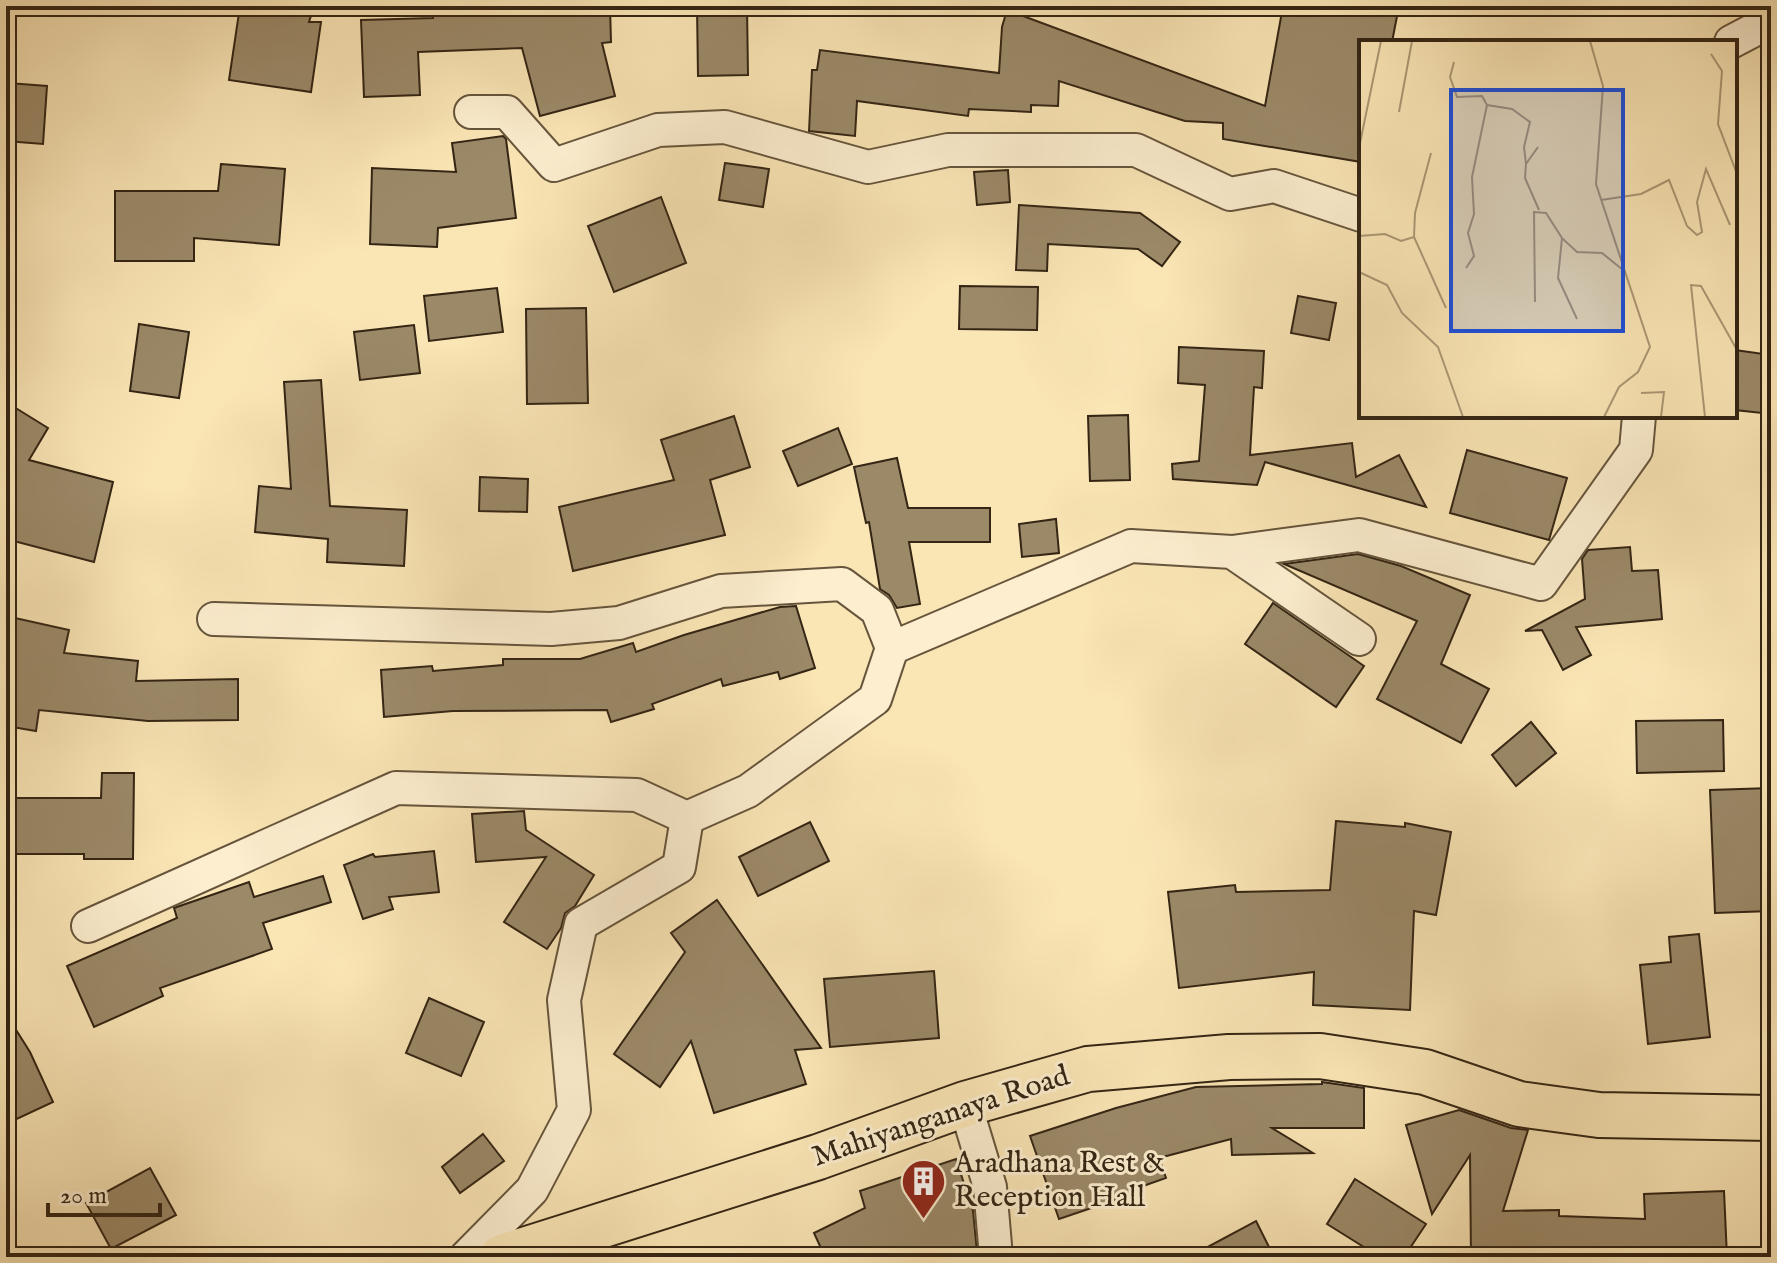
<svg xmlns="http://www.w3.org/2000/svg" width="1777" height="1263" viewBox="0 0 1777 1263" font-family="'IM FELL English',serif">
<style>
.building{fill:#9b8968;stroke:#342514;stroke-width:2}
.lines{fill:none;stroke-linecap:round;stroke-linejoin:round}
.minor-casing{stroke:#66553c;stroke-width:36}
.primary-casing{stroke:#342514;stroke-width:48}
.minor{stroke:#fceecf;stroke-width:32}
.primary{stroke:#fae5b5;stroke-width:44}
.labels{text-anchor:middle;dominant-baseline:central;stroke-width:6;stroke-linejoin:round;paint-order:stroke}
.street-label{font-size:30px;fill:#342514;stroke:#fceecf}
.poi-label{font-size:30px;fill:#342514;stroke:#fceecf;text-anchor:start}
.inset-road{fill:none;stroke:#ab9875;stroke-width:2}
.view{fill:#1d4ed8;fill-opacity:0.15;stroke:#1d4ed8;stroke-width:4}
.inset-edge{fill:none;stroke:#342514;stroke-width:4}
</style>
<rect width="100%" height="100%" fill="#fae5b5"/>
<filter id="stains"><feTurbulence type="fractalNoise" baseFrequency=".0025" numOctaves="4"/><feColorMatrix values="0 0 0 0 .2 0 0 0 0 .09 0 0 0 0 .02 0 0 0 .5 -.17"/></filter>
<radialGradient id="worn" r=".72"><stop offset=".6" stop-color="#630" stop-opacity="0"/><stop offset="1" stop-color="#630" stop-opacity=".3"/></radialGradient>
<!-- building -->
<g class="building">
<polygon points="240,6 314,6 309,22 321,22 311,92 229,80"/>
<polygon points="432,6 610,6 611,42 602,43 615,96 540,116 522,48 418,52 420,95 364,97 361,20 433,18"/>
<polygon points="697,6 747,6 748,75 698,76"/>
<polygon points="1283,6 1399,6 1392,42 1361,42 1361,162 1223,139 1223,123 1185,121 1059,81 1058,106 1031,105 1031,112 969,109 968,116 857,101 855,136 809,131 812,70 817,70 820,50 999,73 1002,27 1007,10 1265,106"/>
<polygon points="8,83 47,86 43,144 6,141"/>
<polygon points="503,136 506,139 516,218 438,228 437,247 370,244 372,168 456,172 452,143"/>
<polygon points="725,163 769,169 763,207 719,200"/>
<polygon points="221,164 285,169 279,245 194,238 194,261 115,261 115,191 218,191"/>
<polygon points="1008,170 1010,202 977,205 974,172"/>
<polygon points="661,197 686,263 614,292 588,226"/>
<polygon points="1019,205 1140,213 1180,242 1162,266 1138,249 1048,244 1047,271 1016,270"/>
<polygon points="960,286 1038,287 1037,330 959,329"/>
<polygon points="497,288 503,332 429,341 424,296"/>
<polygon points="1298,296 1336,303 1329,340 1291,333"/>
<polygon points="586,308 588,403 527,404 526,309"/>
<polygon points="139,324 189,332 179,398 130,391"/>
<polygon points="414,325 420,373 360,380 354,332"/>
<polygon points="1179,347 1264,351 1262,388 1254,387 1250,455 1352,443 1356,477 1399,455 1426,507 1265,462 1257,485 1173,479 1172,464 1199,461 1205,385 1178,383"/>
<polygon points="1735,350 1771,355 1771,414 1735,410"/>
<polygon points="321,380 330,506 407,510 404,566 327,562 328,539 255,532 259,486 291,489 284,382"/>
<polygon points="6,402 48,428 29,460 113,482 94,562 6,539"/>
<polygon points="1128,415 1130,480 1090,481 1088,416"/>
<polygon points="734,416 750,467 710,480 725,535 573,571 559,507 674,480 661,440"/>
<polygon points="838,428 852,464 798,486 783,451"/>
<polygon points="1467,450 1567,478 1549,540 1450,513"/>
<polygon points="897,458 908,508 990,508 990,542 909,542 920,604 897,608 889,595 880,589 869,522 866,523 854,467"/>
<polygon points="480,477 528,479 527,512 479,511"/>
<polygon points="1056,519 1059,553 1022,557 1019,524"/>
<polygon points="1630,547 1632,571 1658,570 1662,619 1576,627 1591,655 1563,670 1542,630 1525,631 1585,599 1582,559 1588,550"/>
<polygon points="1358,554 1401,566 1470,595 1441,664 1489,689 1461,743 1377,699 1417,621 1284,564"/>
<polygon points="1273,603 1364,666 1336,707 1245,644"/>
<polygon points="796,606 815,668 780,679 778,672 723,686 721,679 652,704 654,709 611,722 607,710 453,711 384,717 381,670 432,666 433,671 503,665 503,659 580,659 633,643 636,652 684,635 780,607"/>
<polygon points="6,616 69,630 64,653 138,661 136,681 238,679 238,720 148,721 39,710 36,731 6,726"/>
<polygon points="1723,720 1724,771 1637,773 1636,721"/>
<polygon points="1531,722 1556,753 1516,786 1492,755"/>
<polygon points="102,773 134,773 133,859 84,859 84,854 6,854 6,798 101,798"/>
<polygon points="1771,788 1771,911 1715,913 1710,790"/>
<polygon points="524,811 526,830 594,875 575,906 565,913 561,928 547,949 504,922 546,857 476,862 472,814"/>
<polygon points="1336,821 1405,827 1405,823 1451,832 1436,915 1414,911 1410,1010 1313,1005 1314,972 1179,988 1168,892 1235,885 1236,892 1330,890"/>
<polygon points="810,822 829,861 758,896 739,857"/>
<polygon points="434,851 439,892 389,897 393,909 363,919 344,865 373,854 375,857"/>
<polygon points="323,876 331,902 263,923 272,949 160,988 163,996 94,1027 67,966 177,918 174,908 249,882 254,897"/>
<polygon points="717,900 821,1048 795,1050 806,1084 714,1113 691,1041 660,1087 614,1054 685,952 671,933"/>
<polygon points="1699,934 1710,1037 1648,1044 1640,965 1671,962 1669,937"/>
<polygon points="934,971 939,1038 830,1047 824,979"/>
<polygon points="429,998 484,1022 461,1076 406,1053"/>
<polygon points="6,1014 30,1052 53,1102 6,1124"/>
<polygon points="1322,1082 1364,1088 1364,1128 1272,1128 1313,1153 1232,1155 1231,1139 1159,1158 1166,1178 1132,1190 1133,1194 1059,1219 1030,1136 1116,1108 1196,1087 1322,1084"/>
<polygon points="1459,1110 1511,1128 1528,1130 1503,1211 1559,1210 1559,1216 1645,1219 1644,1194 1724,1191 1727,1257 1471,1257 1470,1155 1432,1214 1406,1125"/>
<polygon points="483,1134 504,1161 460,1193 442,1167"/>
<polygon points="956,1159 973,1211 977,1252 963,1257 825,1257 814,1233 865,1208 860,1191"/>
<polygon points="150,1168 176,1215 111,1249 86,1203"/>
<polygon points="1355,1179 1426,1224 1404,1257 1380,1257 1327,1224"/>
<polygon points="1256,1221 1274,1257 1189,1257"/>
</g>
<g class="lines">
<defs>
<g id="minor">
<polyline points="1731,42 1771,21"/>
<polyline points="471,112 507,112 554,165 658,130 725,127 868,167 948,150 1136,150 1230,194 1274,186 1361,215"/>
<polyline points="1232,552 1359,535 1541,584 1636,450 1639,416"/>
<polyline points="214,619 551,629 619,623 721,591 842,584 877,610 892,648 875,699 748,791 687,818"/>
<polyline points="892,648 1131,546 1232,552 1359,639"/>
<polyline points="88,926 396,788 637,795 687,818 679,867 581,924 564,1000 574,1110 532,1190 466,1257"/>
<polyline points="965,1104 990,1187 996,1257"/>
</g>
<polyline id="primary" points="502,1257 818,1157 965,1104 1088,1069 1229,1057 1320,1056 1425,1072 1519,1104 1599,1115 1771,1118"/>
</defs>
<!-- minor casing -->
<use href="#minor" class="minor-casing"/>
<!-- primary casing -->
<use href="#primary" class="primary-casing"/>
<!-- minor -->
<use href="#minor" class="minor"/>
<!-- primary -->
<use href="#primary" class="primary"/>
</g>
<!-- icons -->
<defs>
<symbol id="building-pin" viewBox="-11 -11 22 30"><path d="M0 17L-7.5 6A9.5 9.5 0 1 1 7.5 6Z" fill="#8f2418" stroke="#fceecf"/><path d="M-4-6H4V6H1V3H-1V6H-4ZM-2.5-4.3h1.7v1.8h-1.7ZM.8-4.3h1.7v1.8H.8ZM-2.5-1h1.7V.8h-1.7ZM.8-1h1.7V.8H.8Z" fill="#fff"/></symbol>
</defs>
<g fill-rule="evenodd">
<use href="#building-pin" x="898" y="1156" width="51" height="69"/>
</g>
<g class="labels">
<!-- street labels -->
<g class="street-label">
<text transform="translate(941 1117) rotate(-18)">Mahiyanganaya Road</text>
</g>
<!-- poi labels -->
<g class="poi-label">
<text x="954" y="1164">Aradhana Rest &amp;<tspan x="954" dy="34">Reception Hall</tspan></text>
</g>
</g>
<!-- overview -->
<g transform="translate(1359 40)">
<rect width="378" height="378" fill="#fae5b5"/>
<path class="inset-road" d="M231,1L244,46L237,144L291,307L279,332L260,347L245,377M352,14L363,31L359,84L378,134M95,22L91,37L98,57L123,56L128,65L113,137L115,174L109,193L115,216L107,228M128,65L153,69L171,82L165,107L167,124M40,72L53,1M179,107L167,124L166,138L180,170M0,108L22,1M72,113L56,173L55,197L87,268M242,160L282,154L310,140L328,186L338,195L343,192L338,162L347,129L371,185M0,196L26,194L42,201L55,197M0,232L28,245L43,273L79,307L104,377M176,262L175,172L187,173L203,198M218,279L199,238L203,198L218,212L243,213L264,230M282,353L305,352L302,377M346,377L332,245L342,246L378,310"/>
<path class="view" d="M92,50H264V291H92Z"/>
<rect width="378" height="378" class="inset-edge"/>
</g>
<!-- margin -->
<rect width="1777" height="1263" fill="none" stroke="#fae5b5" stroke-width="32"/>
<rect x="8" y="8" width="1761" height="1247" fill="none" stroke="#342514" stroke-width="4"/>
<rect x="16" y="16" width="1745" height="1231" fill="none" stroke="#342514" stroke-width="2"/>
<!-- scale -->
<path d="M48 1203v12h112v-12" fill="none" stroke="#342514" stroke-width="4"/>
<text x="60" y="1203" font-size="24" fill="#342514" stroke="#fceecf" stroke-width="6" paint-order="stroke">20 m</text>
<rect width="100%" height="100%" filter="url(#stains)"/>
<rect width="100%" height="100%" fill="url(#worn)"/>
</svg>
